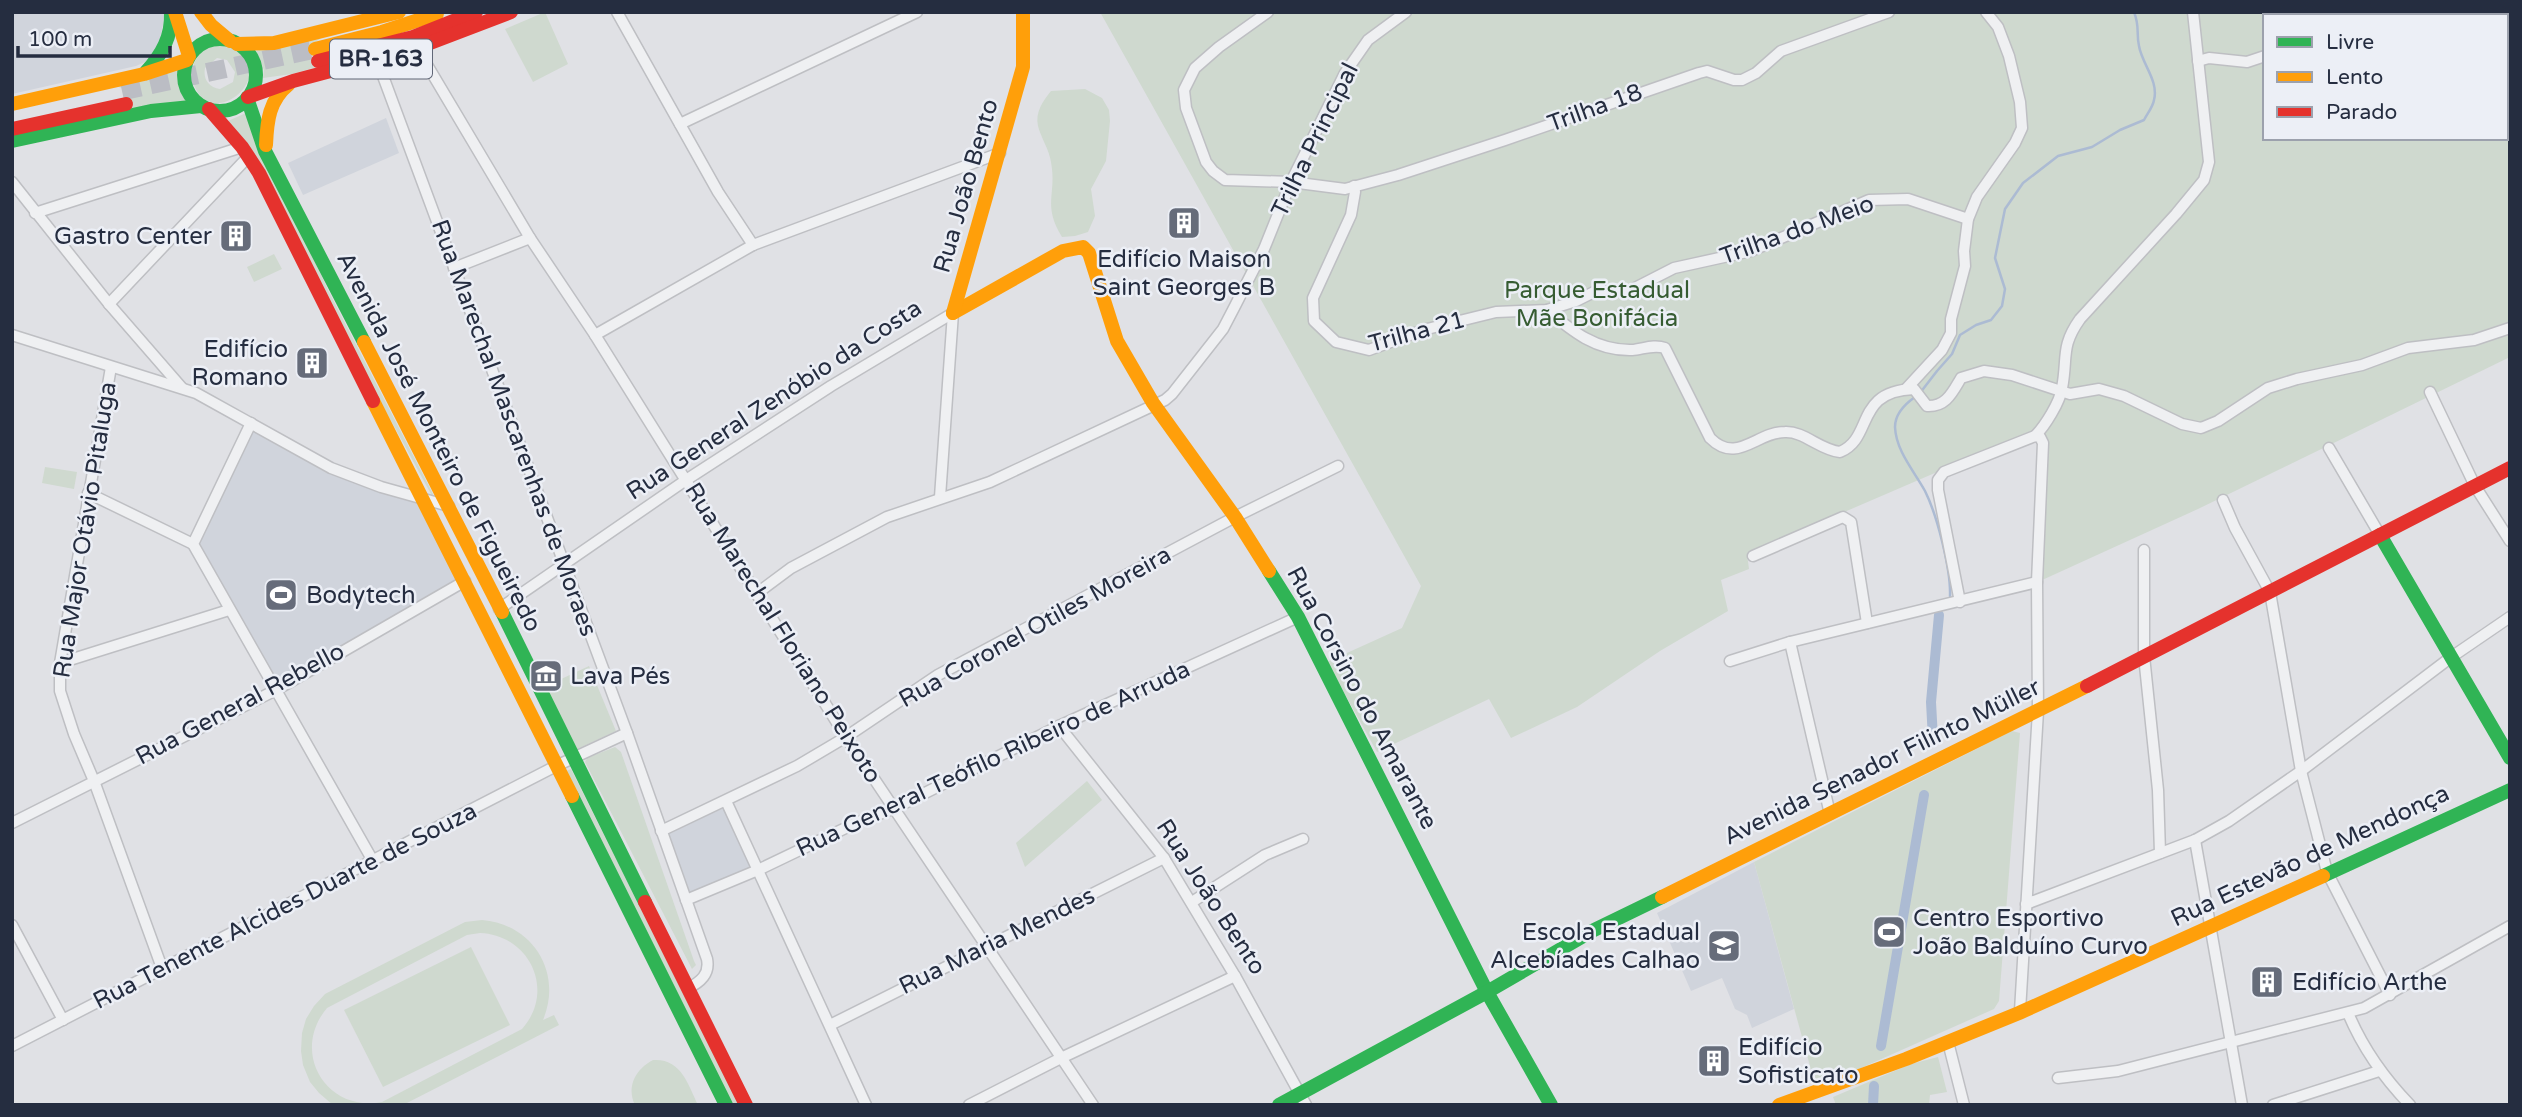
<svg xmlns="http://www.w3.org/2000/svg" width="2522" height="1117" viewBox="0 0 2522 1117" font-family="'Varela Round',sans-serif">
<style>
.built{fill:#d0d4dc}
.green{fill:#cfd9cf;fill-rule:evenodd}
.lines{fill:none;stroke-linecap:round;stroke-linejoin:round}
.stream{stroke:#acbbd3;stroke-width:2.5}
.canal{stroke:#acbbd3;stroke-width:10}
.highway-tunnel{stroke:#bbbdc4;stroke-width:19;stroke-dasharray:19 10;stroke-linecap:butt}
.street-casing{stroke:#bebfc3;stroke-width:13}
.street{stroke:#eff0f2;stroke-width:10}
.fast{stroke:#30b455;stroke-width:14}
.slow{stroke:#ff9f0a;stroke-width:14}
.jam{stroke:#e5322d;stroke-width:14}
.labels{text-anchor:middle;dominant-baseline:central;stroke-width:5;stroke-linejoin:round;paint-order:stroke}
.shield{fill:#eceff6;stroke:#616777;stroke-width:2}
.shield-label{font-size:23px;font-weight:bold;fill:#252d40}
.street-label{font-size:24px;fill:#252d40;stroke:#eceff6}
.poi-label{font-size:24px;fill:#252d40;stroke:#eceff6;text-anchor:start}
.park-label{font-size:24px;fill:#365c32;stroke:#eceff6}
</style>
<rect width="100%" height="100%" fill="#e0e1e5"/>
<!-- built -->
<g class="built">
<polygon points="12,12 165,12 165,16 158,47 145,62 136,66 12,94"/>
<polygon points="386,118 399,153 303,195 288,163"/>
<polygon points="252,429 325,472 419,502 462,579 277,685 198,544"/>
<polygon points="726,807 754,867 687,896 665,834"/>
<polygon points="1754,862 1794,1009 1752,1028 1747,1015 1735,1009 1722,978 1691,991 1657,913"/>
</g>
<!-- green -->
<g class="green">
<polygon points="545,12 568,64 533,82 505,29"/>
<path d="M1100,12H2510V357L2198,509L2040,581L2046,425L1747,554L1749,569L1721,580L1728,611L1660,651L1577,707L1511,738L1489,699L1377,752L1327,662L1402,628L1421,586ZM2265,16H2506V138H2265Z"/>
<path d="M324,36L308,47C308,56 310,63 320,66L292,74L263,78L264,70L256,51Z"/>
<path d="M223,45C294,66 203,146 191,73C195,55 205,46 223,45ZM217,58L227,60L235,72L233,82L220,89C208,87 203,79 205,68Z"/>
<polygon points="184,68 185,85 194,101 113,118 130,99 125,89 112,85"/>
<path d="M1085,89L1102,98L1109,110L1110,121L1106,161L1091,189L1095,216L1088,232L1075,236L1062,237C1042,204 1057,195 1051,162C1049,149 1041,138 1038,126C1035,112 1043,101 1051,91Z"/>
<polygon points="246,113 329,292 433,494 432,496 228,121"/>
<polygon points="274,254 282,269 254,282 247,267"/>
<polygon points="45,467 77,472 74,489 42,483"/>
<polygon points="589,666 616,731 575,750 544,687"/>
<polygon points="2012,731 2020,733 1999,1001 1994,1009 1816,1088 1754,862"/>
<polygon points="615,747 621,752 694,961 696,965 692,969 585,762 587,758"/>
<polygon points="571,769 739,1105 733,1105 566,771"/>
<polygon points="1087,781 1102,800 1025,867 1016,843"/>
<path d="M482,920C533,924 563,973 543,1020L554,1015L559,1025L403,1105H333L319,1093L310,1082L303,1065L301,1051L302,1033L306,1019L314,1006L325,994L465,922ZM480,933C530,935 556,991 522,1029L382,1102C326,1113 290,1052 327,1008L467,935Z"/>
<polygon points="471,947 510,1025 383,1087 344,1010"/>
<polygon points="1938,1057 1947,1092 1930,1095 1929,1105 1836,1105 1833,1097 1911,1064"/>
<path d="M653,1060C681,1058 688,1084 698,1105H635C626,1086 636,1069 653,1060Z"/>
</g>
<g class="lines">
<!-- stream -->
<g class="stream">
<path d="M1920,393L1937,371L1952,354L1960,335L1976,325L1991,320L2002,306L2005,289L1995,258L2005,209L2023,183L2058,156L2092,147L2120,130L2144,120C2147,114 2153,107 2154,100C2159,81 2142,64 2139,46C2136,32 2140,27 2134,12"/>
<path d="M1915,397C1905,404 1895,414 1895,427C1896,451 1914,471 1925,491C1937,515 1951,569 1950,596"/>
</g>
<!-- canal -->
<g class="canal">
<polyline points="1933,739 1931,702 1939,615"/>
<polyline points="1881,1046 1924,795"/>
<polyline points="1873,1105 1874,1086"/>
</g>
<!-- highway-tunnel -->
<polyline class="highway-tunnel" points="122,91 315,49"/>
<defs>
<g id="street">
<polyline points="617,12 718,192 753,245"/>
<polyline points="1268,12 1219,47 1195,68 1184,90 1186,108 1206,162 1213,171 1225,180 1291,182 1345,189 1398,175 1505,140 1699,73 1707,71 1734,80 1742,80 1756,73 1781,51 1889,12"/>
<polyline points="2351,16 2357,12"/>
<polyline points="417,48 530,238 595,335 846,737 1093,1105"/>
<path d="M377,60L627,733L707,959C710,974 701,982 688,988"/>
<polyline points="2198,61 2209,58 2247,62 2265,56"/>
<polyline points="680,124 917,12"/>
<polyline points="12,182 109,304 182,388"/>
<polyline points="1354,186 1355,192 1351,215 1313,298 1314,321 1336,342 1369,350 1423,330 1496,312 1547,310 1576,301 1594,292 1631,290 1674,268 1751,251 1869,200 1908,199 1968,219"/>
<polyline points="35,213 242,147"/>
<polyline points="454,268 530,238"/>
<polyline points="109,304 248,157"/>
<path d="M1547,310C1572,331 1596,351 1632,350C1643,349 1654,344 1665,348L1710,438C1737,465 1756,432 1785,432C1804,431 1820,450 1840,452C1874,438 1854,391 1914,389L1927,406C1946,407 1952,393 1961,378L1984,371L2012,375L2070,394L2099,389L2124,396L2182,424L2201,428L2218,421L2268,388L2297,379L2362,365L2408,348L2474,340L2510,328"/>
<polyline points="12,335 196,393 331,468 381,487 449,506"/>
<polyline points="595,335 753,245 1000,153"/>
<polyline points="111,367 60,663 60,691 74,734 94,781 162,968"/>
<polyline points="1906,389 1942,350 1951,333 1951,319 1965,266 1964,251 1968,219 1977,197 2015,143 2022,128 2020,102 2009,56 1998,27 1986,12"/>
<polyline points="2430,392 2475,486 2510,541"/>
<polyline points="251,423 193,544 373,861"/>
<polyline points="2329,448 2380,535"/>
<polyline points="88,493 193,544"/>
<polyline points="940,497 953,313"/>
<polyline points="2223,500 2235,528 2270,592 2301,771 2327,872 2390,995"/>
<polyline points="2144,550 2144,656 2158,790 2160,853"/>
<polyline points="1753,556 1843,517 1851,522 1867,623"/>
<polyline points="756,594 791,568 887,517 990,482 1165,400 1172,394 1223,329 1235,306 1264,249 1291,182 1345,73 1368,40 1406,12"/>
<path d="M1960,602L1938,490V480L1944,472L2035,436C2045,426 2060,402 2062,388C2068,358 2060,347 2080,319L2176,214L2204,180L2209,162L2193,12"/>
<polyline points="499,609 686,480 831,386 953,313"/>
<polyline points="1790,642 1830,814"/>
<polyline points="1730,661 1790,642 2037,582"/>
<polyline points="60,663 229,610"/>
<polyline points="1059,726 1164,858 1235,976 1306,1105"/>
<polyline points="726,801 866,1105"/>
<polyline points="12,823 276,690 465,581"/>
<polyline points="661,831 797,766 846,737 938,675 1235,517 1338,466"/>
<polyline points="2195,840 2242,1105"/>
<polyline points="686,900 758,870 856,823 895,808 1059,726 1298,617"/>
<polyline points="1192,902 1265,855 1303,839"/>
<polyline points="2026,904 2195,840 2229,821 2301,771 2450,658 2510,617"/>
<polyline points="12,925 63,1020"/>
<polyline points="2020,1011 2038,711 2037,582 2043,443 2040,437 2035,436"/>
<path d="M2348,1013C2363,1049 2383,1077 2410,1105"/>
<polyline points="830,1025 1164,858"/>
<polyline points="1948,1042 1964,1105"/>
<polyline points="12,1046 556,766 627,733"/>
<polyline points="2058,1078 2118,1071 2364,1008 2510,926"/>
<polyline points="969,1105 1061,1058 1235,976"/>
<polyline points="2273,1105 2379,1071"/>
</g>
</defs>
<!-- street casing -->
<use href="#street" class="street-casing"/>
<!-- street -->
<use href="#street" class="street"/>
<!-- fast -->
<g class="fast">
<circle cx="220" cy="75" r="36"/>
<path d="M146,72C162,54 172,37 171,12"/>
<polyline points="247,98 265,151 364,342"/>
<polyline points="12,141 151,111 201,106"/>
<polyline points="2380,535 2510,758"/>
<polyline points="1269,571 1298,617 1487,992 1551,1105"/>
<polyline points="502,612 645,902"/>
<polyline points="572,796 726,1105"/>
<polyline points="2323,876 2510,790"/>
<polyline points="1279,1105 1487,992 1592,931 1662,897"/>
</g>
<!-- slow -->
<g class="slow">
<polyline points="175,12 189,56"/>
<polyline points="201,12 211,25 230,41"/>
<polyline points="237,44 274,43 399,12"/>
<polyline points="315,49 382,32 437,14"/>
<polyline points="12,104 144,74 187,60"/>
<path d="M266,145C267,121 269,100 289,84"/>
<polyline points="953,313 1063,251 1083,247 1089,253 1117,341 1153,403 1235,517 1269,571"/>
<polyline points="953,313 1023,67 1023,12"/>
<polyline points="364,342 502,612"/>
<polyline points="373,401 572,796"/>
<polyline points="1662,897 2087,686"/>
<polyline points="1779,1105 1906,1059 2019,1013 2323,876"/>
</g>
<!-- jam -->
<g class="jam">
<polyline points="318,61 413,37 476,12"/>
<polyline points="248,97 293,81 417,48 511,12"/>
<polyline points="209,109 242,147 259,173 373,401"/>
<polyline points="12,129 126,104"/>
<polyline points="2087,686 2510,468"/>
<polyline points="645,902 746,1105"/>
</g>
</g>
<!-- icons -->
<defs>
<symbol id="building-square" viewBox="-11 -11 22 22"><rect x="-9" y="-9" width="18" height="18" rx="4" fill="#666c7a" stroke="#eceff6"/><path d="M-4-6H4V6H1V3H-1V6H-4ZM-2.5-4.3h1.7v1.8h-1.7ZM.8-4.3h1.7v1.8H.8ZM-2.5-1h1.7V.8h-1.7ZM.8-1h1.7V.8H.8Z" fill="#fff"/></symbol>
<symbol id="stadium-square" viewBox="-11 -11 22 22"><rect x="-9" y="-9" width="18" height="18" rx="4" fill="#666c7a" stroke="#eceff6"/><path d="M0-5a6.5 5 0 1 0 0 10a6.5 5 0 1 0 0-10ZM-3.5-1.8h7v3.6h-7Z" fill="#fff"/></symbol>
<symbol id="museum-square" viewBox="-11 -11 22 22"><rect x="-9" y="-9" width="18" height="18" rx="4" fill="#666c7a" stroke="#eceff6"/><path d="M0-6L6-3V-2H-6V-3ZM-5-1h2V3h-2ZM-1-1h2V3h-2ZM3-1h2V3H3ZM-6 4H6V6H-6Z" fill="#fff"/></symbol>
<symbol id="school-square" viewBox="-11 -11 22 22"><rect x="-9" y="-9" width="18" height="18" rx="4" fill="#666c7a" stroke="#eceff6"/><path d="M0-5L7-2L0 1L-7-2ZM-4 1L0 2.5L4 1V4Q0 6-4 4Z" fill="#fff"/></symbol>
</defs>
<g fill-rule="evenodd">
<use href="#building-square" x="1165" y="204" width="38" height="38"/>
<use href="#building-square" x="217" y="217" width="38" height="38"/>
<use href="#building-square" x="293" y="344" width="38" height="38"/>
<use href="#stadium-square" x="262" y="576" width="38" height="38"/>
<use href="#museum-square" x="527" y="657" width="38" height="38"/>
<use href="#stadium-square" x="1870" y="913" width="38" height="38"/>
<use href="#school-square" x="1705" y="927" width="38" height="38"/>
<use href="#building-square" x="2248" y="963" width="38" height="38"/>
<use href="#building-square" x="1695" y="1042" width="38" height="38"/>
</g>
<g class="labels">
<!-- shield labels -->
<rect class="shield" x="330" y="39.5" width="102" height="39" rx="5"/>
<g class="shield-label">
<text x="381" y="59">BR-163</text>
</g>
<!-- street labels -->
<g class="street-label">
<text transform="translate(1595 108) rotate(-20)">Trilha 18</text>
<text transform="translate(1315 140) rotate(-64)">Trilha Principal</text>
<text transform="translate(966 186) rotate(-74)">Rua João Bento</text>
<text transform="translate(1797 230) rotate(-20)">Trilha do Meio</text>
<text transform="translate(1417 332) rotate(-15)">Trilha 21</text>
<text transform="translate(774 400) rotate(-33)">Rua General Zenóbio da Costa</text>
<text transform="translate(514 428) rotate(70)">Rua Marechal Mascarenhas de Moraes</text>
<text transform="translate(439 442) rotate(63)">Avenida José Monteiro de Figueiredo</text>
<text transform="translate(85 530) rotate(-81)">Rua Major Otávio Pitaluga</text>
<text transform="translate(1035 627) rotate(-29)">Rua Coronel Otiles Moreira</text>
<text transform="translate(783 633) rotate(58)">Rua Marechal Floriano Peixoto</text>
<text transform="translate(1362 698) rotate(62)">Rua Corsino do Amarante</text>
<text transform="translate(240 704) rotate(-28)">Rua General Rebello</text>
<text transform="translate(993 759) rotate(-25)">Rua General Teófilo Ribeiro de Arruda</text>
<text transform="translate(1882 762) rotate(-26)">Avenida Senador Filinto Müller</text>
<text transform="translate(2310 856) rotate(-25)">Rua Estevão de Mendonça</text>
<text transform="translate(1211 897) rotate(57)">Rua João Bento</text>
<text transform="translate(285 906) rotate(-27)">Rua Tenente Alcides Duarte de Souza</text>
<text transform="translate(997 941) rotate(-26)">Rua Maria Mendes</text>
</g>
<!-- poi labels -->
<g class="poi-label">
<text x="212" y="236" text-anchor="end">Gastro Center</text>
<text x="1184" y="259" text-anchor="middle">Edifício Maison<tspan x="1184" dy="28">Saint Georges B</tspan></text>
<text x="288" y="349" text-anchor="end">Edifício<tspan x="288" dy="28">Romano</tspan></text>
<text x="306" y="595">Bodytech</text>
<text x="570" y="676">Lava Pés</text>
<text x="1913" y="918">Centro Esportivo<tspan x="1913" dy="28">João Balduíno Curvo</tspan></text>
<text x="1700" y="932" text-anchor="end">Escola Estadual<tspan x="1700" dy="28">Alcebíades Calhao</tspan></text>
<text x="2292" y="982">Edifício Arthe</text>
<text x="1738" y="1047">Edifício<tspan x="1738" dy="28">Sofisticato</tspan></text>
</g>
<!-- park labels -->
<g class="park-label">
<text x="1597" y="290">Parque Estadual<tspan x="1597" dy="28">Mãe Bonifácia</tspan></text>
</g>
</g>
<!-- border -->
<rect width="2522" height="1117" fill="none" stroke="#252d40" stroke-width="28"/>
<!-- legend -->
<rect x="2263" y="14" width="245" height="126" fill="#eceff6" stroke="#9ca1ad" stroke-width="2"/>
<rect x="2277" y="37" width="35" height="10" fill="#30b455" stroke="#9ca1ad" stroke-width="2"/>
<text x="2326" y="49" font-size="21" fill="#252d40">Livre</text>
<rect x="2277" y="72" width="35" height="10" fill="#ff9f0a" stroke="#9ca1ad" stroke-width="2"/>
<text x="2326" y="84" font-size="21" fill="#252d40">Lento</text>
<rect x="2277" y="107" width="35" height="10" fill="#e5322d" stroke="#9ca1ad" stroke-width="2"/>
<text x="2326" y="119" font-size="21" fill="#252d40">Parado</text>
<!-- scale -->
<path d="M18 46v10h152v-10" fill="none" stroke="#252d40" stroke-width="3.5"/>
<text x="28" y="46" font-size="21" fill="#252d40" stroke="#eceff6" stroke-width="5" paint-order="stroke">100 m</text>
</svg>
